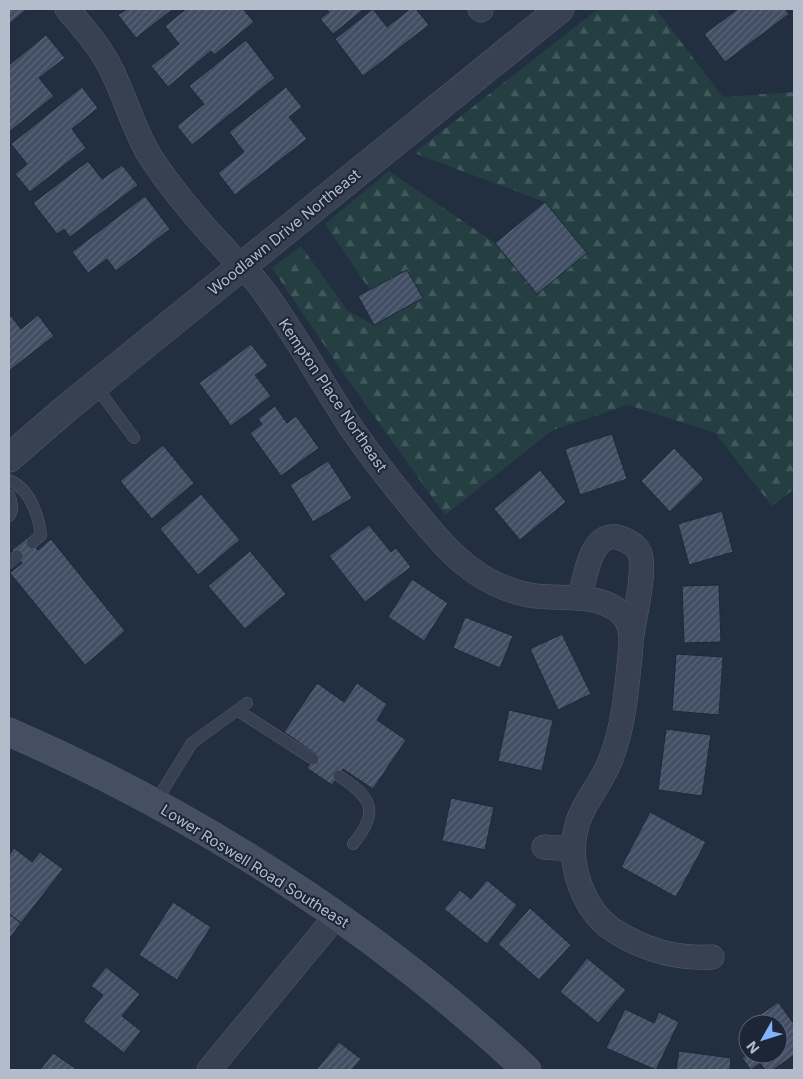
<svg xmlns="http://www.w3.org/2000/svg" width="803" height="1079" viewBox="0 0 803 1079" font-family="Inter,sans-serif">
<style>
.forest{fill:url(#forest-firs)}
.building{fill:url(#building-hatch);stroke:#1e2838}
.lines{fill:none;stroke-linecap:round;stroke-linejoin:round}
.service-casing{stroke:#525c6b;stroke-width:12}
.minor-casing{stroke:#525c6b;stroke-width:25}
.tertiary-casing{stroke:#525c6b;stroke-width:29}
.secondary-casing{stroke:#525c6b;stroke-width:29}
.service{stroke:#374151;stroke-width:11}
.minor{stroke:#374151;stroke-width:24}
.tertiary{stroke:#374151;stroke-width:28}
.secondary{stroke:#444f64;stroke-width:28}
.labels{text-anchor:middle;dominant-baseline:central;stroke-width:4;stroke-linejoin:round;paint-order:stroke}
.street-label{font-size:15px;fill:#b3bccb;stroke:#1c2636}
</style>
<defs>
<pattern id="forest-firs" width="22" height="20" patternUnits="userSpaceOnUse" patternTransform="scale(1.25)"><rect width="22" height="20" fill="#243e42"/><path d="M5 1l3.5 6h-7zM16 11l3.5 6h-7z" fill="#41585c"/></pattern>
<pattern id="building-hatch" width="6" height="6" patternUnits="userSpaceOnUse" patternTransform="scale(1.25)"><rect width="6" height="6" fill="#414e64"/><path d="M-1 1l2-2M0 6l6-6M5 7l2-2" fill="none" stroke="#5a6679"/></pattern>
</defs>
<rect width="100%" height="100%" fill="#222f41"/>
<!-- forest -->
<polygon class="forest" points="598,9 656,9 723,97 794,92 794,489 772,506 715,433 628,405 553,430 445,515 346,377 272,268 301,246 348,311 374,325 422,299 407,270 370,290 325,224 389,171 495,243 538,293 587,253 545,202 414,153"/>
<!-- building -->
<g class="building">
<polygon points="9,9 27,9 9,24"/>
<polygon points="127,9 173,9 136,38 118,15"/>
<polygon points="186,9 243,9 254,22 214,55 211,51 168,87 151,66 179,44 165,26"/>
<polygon points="326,9 364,9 333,34 320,19 329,12"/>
<polygon points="373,9 387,27 410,9 416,9 429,25 363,76 335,39"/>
<polygon points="738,9 785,9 789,14 725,62 704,34"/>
<polygon points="46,35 65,58 39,78 54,96 9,132 9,65"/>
<polygon points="246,40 275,78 192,145 177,126 204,104 189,86"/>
<polygon points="82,87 98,108 72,129 86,148 30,192 15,174 27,164 11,144"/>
<polygon points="286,87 302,107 289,117 307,139 235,195 218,173 244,152 229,132"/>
<polygon points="88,161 102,179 122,165 138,185 70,237 64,229 57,234 33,203"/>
<polygon points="145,196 170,229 116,271 107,259 88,273 72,252"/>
<polygon points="545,202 587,253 537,294 495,243"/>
<polygon points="407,270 423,298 374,325 358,296"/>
<polygon points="38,315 54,336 9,371 9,317 11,316 21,329"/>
<polygon points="251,344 268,366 255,375 271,396 231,426 199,383"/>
<polygon points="275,406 287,423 296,416 319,448 281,476 250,433 262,424 258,419"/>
<polygon points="612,434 627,479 580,495 565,449"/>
<polygon points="163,445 194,483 152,519 120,481"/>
<polygon points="674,448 704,479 670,512 641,481"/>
<polygon points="328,461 352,498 313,522 290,485"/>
<polygon points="540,470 566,502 520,540 494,509"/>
<polygon points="201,494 240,540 198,575 160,529"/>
<polygon points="722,511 733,552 689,565 678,524"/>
<polygon points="369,525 391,552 396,548 411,567 365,602 329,556"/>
<polygon points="27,538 38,550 51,539 125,631 85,665 10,573 22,563 12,550"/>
<polygon points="250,551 286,594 245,629 208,586"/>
<polygon points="412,579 448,603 424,641 388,617"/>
<polygon points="719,585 721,642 684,643 682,586"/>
<polygon points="465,617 513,636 500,668 453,648"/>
<polygon points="562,634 591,694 558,710 530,649"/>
<polygon points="676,654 723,657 719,715 672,711"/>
<polygon points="317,683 344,702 357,683 387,704 377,720 406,740 373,789 343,769 332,785 307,768 316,754 284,732"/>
<polygon points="509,710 553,720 542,771 498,761"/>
<polygon points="666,729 711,735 702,796 658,790"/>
<polygon points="451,798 494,807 485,850 442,841"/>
<polygon points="650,812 706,842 676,897 621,867"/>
<polygon points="14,848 32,862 40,852 63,869 21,923 9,914 9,855"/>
<polygon points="487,880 517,905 487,944 444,909 460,890 471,899"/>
<polygon points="173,902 211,927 177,980 139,955"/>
<polygon points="530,908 571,945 539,980 498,944"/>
<polygon points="9,914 21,923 9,939"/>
<polygon points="587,958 626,990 598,1023 560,992"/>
<polygon points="106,967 140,994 122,1016 141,1031 124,1053 83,1021 103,995 91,986"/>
<polygon points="778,1002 794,1024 794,1055 773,1070 765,1070 760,1063 751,1070 742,1058 748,1054 778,1054 778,1024 748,1024 748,1028 746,1025"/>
<polygon points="625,1009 654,1023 659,1012 679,1022 656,1070 606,1048"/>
<polygon points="339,1042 361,1059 352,1070 316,1070"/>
<polygon points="679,1051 731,1058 730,1070 676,1070"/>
<polygon points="53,1053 78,1070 40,1070"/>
</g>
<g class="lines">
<defs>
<g id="service">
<polyline points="95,385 134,438"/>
<path d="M9,480C30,489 38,514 41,535L32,543"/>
<path d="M9,495C12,502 14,510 9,516"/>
<polyline points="9,563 17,556"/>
<polyline points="237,710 313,759"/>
<path d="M339,776C371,797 381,811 353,844"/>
<polyline points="155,803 192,743 247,703"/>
</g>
<g id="minor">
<path d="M67,9C82,27 99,45 110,67C124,94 132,124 147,151C164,180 200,223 224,248C235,261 249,272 260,286C294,331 321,382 352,429C378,466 407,503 437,537C461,565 492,588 529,595C559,601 608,589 627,621C634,635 630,651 629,666C626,696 623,726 612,756C604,781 583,802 577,825C566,860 582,909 613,930C644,950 675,959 712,957"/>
<polyline points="480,9 481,10"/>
<path d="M580,598C585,576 592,521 627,541C634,544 640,550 641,558C644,580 635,613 632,635"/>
<polyline points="544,847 573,849"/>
<polyline points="209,1070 337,915"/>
</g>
<polyline id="tertiary" points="9,458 68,407 560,9"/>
<path id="secondary" d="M9,732C198,814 376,929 527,1070"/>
</defs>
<!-- service casing -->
<use href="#service" class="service-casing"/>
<!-- minor casing -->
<use href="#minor" class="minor-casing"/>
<!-- tertiary casing -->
<use href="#tertiary" class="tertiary-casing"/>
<!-- secondary casing -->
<use href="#secondary" class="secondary-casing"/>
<!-- service -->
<use href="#service" class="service"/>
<!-- minor -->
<use href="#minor" class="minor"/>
<!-- tertiary -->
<use href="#tertiary" class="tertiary"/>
<!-- secondary -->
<use href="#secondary" class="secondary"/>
</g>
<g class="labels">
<!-- street labels -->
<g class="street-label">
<text transform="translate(284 232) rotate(-39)">Woodlawn Drive Northeast</text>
<text transform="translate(333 395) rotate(56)">Kempton Place Northeast</text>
<text transform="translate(255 866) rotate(32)">Lower Roswell Road Southeast</text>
</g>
</g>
<!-- border -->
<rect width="803" height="1079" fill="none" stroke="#b3bccb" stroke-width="20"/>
<!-- north arrow -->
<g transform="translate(763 1039) rotate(231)"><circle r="24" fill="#1c2636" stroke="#586272"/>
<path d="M0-4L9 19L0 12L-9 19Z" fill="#84b0ff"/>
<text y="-8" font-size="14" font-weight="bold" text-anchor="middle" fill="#b3bccb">N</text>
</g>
</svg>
